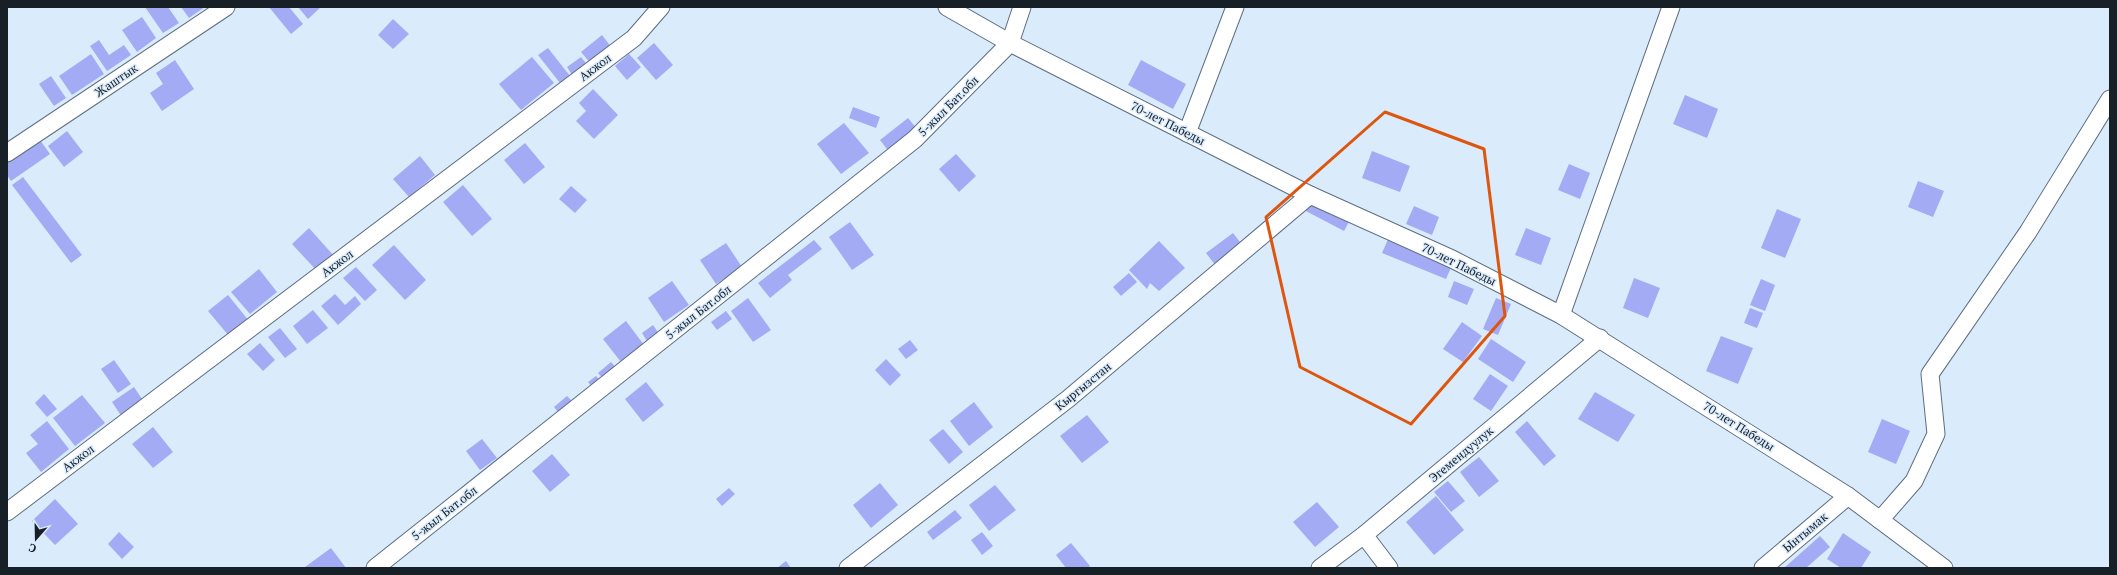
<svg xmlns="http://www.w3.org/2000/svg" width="2117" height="575" viewBox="0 0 2117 575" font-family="'PT Serif',serif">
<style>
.building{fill:#a3abf5}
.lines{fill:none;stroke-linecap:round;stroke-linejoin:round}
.street-casing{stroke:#5c6f81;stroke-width:19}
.street{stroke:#fff;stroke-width:17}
.marked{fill:none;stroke:#de560d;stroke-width:3;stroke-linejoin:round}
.labels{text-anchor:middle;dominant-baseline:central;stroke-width:3;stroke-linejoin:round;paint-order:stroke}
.street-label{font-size:12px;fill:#182027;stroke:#daebfc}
</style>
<rect width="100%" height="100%" fill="#daebfc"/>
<!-- building -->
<g class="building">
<polygon points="145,7 168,7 179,23 163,33"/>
<polygon points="181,7 205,7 189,18"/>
<polygon points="269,7 289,7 303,24 291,34"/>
<polygon points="298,7 321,7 308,19"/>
<polygon points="142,17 156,38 137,52 122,30"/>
<polygon points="393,19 409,34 393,49 378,35"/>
<polygon points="602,35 612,48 592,65 581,52"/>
<polygon points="99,40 109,55 124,45 131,55 107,71 90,46"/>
<polygon points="654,43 673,65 656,80 637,58"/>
<polygon points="548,48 570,76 560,83 538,55"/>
<polygon points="91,54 104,74 72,95 59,76"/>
<polygon points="629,54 641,67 627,80 615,66"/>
<polygon points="532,57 554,83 521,110 499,84"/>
<polygon points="581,57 589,67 574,78 567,67"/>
<polygon points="175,60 194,89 162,111 150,93 163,84 156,73"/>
<polygon points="1141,60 1186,84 1173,109 1128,85"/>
<polygon points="51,76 66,98 54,106 39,84"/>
<polygon points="593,89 618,115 594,139 576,121 586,111 579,103"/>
<polygon points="1685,95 1718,109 1707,138 1673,124"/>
<polygon points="853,107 880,117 876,128 849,118"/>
<polygon points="908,118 918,130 890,153 880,140"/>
<polygon points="844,123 869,153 841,174 817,144"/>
<polygon points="67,131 83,152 64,167 48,146"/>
<polygon points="40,140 50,154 11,181 7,175 7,163"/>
<polygon points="525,143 545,167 524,184 504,160"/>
<polygon points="1372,151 1410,166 1400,192 1362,178"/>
<polygon points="956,154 976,176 959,192 939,169"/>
<polygon points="420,156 435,175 409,197 393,179"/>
<polygon points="1569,164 1590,173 1580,199 1558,190"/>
<polygon points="23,177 82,255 71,263 12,185"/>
<polygon points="1918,181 1944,191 1933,217 1908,207"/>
<polygon points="463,185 492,219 472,236 443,202"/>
<polygon points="571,186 587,200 575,213 559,199"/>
<polygon points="1309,199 1350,220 1344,231 1304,210"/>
<polygon points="1414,206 1439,217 1432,235 1406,224"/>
<polygon points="1777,209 1801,219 1785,258 1761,248"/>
<polygon points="850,222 874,255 852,270 829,237"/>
<polygon points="309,228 334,256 317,271 292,244"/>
<polygon points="1526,228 1551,238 1541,265 1515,255"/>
<polygon points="1233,233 1243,246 1216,266 1206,253"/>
<polygon points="1389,237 1453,263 1446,279 1382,253"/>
<polygon points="814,240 822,249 788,275 792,280 770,298 758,283"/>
<polygon points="1159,241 1185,268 1159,291 1150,283 1147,289 1129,270"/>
<polygon points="726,243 742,267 716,284 700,260"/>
<polygon points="394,245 426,280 405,300 372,265"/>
<polygon points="356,267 377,290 365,301 343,278"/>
<polygon points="259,269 277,292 250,314 231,292"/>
<polygon points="1129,273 1137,282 1121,296 1113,287"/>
<polygon points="1634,278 1660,288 1648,318 1623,308"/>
<polygon points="1761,279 1775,285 1765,311 1750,305"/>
<polygon points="672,281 689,305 664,322 648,298"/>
<polygon points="1454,281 1474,289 1467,305 1448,297"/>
<polygon points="335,294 345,305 355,296 361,304 338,325 321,306"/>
<polygon points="228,295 249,321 229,336 208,311"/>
<polygon points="748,298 771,330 753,342 731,311"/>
<polygon points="1496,298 1511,304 1498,335 1483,329"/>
<polygon points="1750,308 1763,313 1757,328 1744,323"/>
<polygon points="313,310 328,328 307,344 293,326"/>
<polygon points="726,311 732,319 717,330 711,322"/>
<polygon points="626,321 647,349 624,366 603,339"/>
<polygon points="1462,322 1482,336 1463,362 1443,349"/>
<polygon points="653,325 662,338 650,346 642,333"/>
<polygon points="280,328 297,349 285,358 268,337"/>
<polygon points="1721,336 1753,348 1738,384 1706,371"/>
<polygon points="1491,339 1526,362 1513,382 1478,359"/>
<polygon points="910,340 918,350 906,359 898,349"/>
<polygon points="260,343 275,360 263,371 247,354"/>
<polygon points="886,359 901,375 890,386 875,370"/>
<polygon points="114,360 131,384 118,393 101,369"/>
<polygon points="611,362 619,371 606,382 598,373"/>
<polygon points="1490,374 1508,386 1491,411 1473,399"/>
<polygon points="596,376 602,383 594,389 588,382"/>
<polygon points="646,382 664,405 643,422 625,399"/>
<polygon points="134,387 144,402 122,417 112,402"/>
<polygon points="1595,392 1635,415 1618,442 1578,419"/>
<polygon points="44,394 57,409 47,417 35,403"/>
<polygon points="82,395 105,423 75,446 53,418"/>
<polygon points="567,396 575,404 561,416 554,407"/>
<polygon points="974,402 993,427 969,446 950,421"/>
<polygon points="1087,415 1109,442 1082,463 1060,436"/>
<polygon points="1882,419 1910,431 1896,464 1868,452"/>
<polygon points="47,421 69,449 41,472 26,453 38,444 30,435"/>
<polygon points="1527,421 1556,456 1544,466 1515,432"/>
<polygon points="153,427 173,452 153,468 132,444"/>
<polygon points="943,429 963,452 949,464 929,440"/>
<polygon points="482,439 497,458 480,470 466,451"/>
<polygon points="552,454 570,475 550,492 532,471"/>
<polygon points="1479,457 1499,481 1479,497 1460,472"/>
<polygon points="1448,481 1465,501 1451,512 1434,492"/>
<polygon points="880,483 898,505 871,528 853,505"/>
<polygon points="995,485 1016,510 989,531 969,505"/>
<polygon points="729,488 735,494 722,506 716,499"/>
<polygon points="1436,496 1464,530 1434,555 1406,522"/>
<polygon points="55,499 78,524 55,545 32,521"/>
<polygon points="1317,502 1339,527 1315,547 1293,522"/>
<polygon points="955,510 962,518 933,540 927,532"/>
<polygon points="119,532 134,547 122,559 108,544"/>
<polygon points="982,532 993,546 982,555 971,540"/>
<polygon points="1843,533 1871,552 1861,568 1841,568 1827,559"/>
<polygon points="1820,536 1830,547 1806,568 1784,568"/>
<polygon points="1071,543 1090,566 1088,568 1066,568 1056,555"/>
<polygon points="331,548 346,568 306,568 305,567"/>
<polygon points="786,561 791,568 777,568"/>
</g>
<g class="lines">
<defs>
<g id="street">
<polyline points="947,7 1010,43 1310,195 1452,259 1561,315 1848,496 1944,568"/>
<polyline points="1187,133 1235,7"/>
<polyline points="7,153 226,7"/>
<polyline points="1561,315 1671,7"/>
<polyline points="7,512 634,38 661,7"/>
<polyline points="1880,520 1914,481 1936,434 1930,374 2028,232 2110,99"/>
<polyline points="1364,535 1389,568"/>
<polyline points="375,568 915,139 1010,43 1022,7"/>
<polyline points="848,568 1068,399 1310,195"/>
<polyline points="1320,568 1364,535 1600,338"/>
<polyline points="1763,568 1848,496"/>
</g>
</defs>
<!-- street casing -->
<use href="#street" class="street-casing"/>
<!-- street -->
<use href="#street" class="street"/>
</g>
<!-- marked area -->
<path class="marked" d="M1385,112L1484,149L1505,316L1411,424L1300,367L1266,217Z"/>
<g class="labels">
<!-- street labels -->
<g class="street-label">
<text transform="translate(595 67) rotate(-37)">Акжол</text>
<text transform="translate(116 80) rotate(-34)">Жаштык</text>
<text transform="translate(948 106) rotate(-45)">5-жыл Бат.обл</text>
<text transform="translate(1168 123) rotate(27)">70-лет Пабеды</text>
<text transform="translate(337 263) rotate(-37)">Акжол</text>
<text transform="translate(1459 264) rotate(26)">70-лет Пабеды</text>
<text transform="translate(698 312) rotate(-38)">5-жыл Бат.обл</text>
<text transform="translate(1083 386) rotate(-39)">Кыргызстан</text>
<text transform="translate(1739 426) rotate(32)">70-лет Пабеды</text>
<text transform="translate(1461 454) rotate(-40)">Эгемендуулук</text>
<text transform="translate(78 458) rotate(-37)">Акжол</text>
<text transform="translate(444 513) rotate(-38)">5-жыл Бат.обл</text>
<text transform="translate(1805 532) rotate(-40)">Ынтымак</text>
</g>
</g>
<!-- border -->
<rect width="2117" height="575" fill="none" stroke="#182027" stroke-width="16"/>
<!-- north arrow -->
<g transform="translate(36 539) rotate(200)" stroke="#daebfc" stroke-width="3" paint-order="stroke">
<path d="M0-3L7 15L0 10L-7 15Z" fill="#182027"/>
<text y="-6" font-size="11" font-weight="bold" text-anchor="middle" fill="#182027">С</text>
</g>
</svg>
